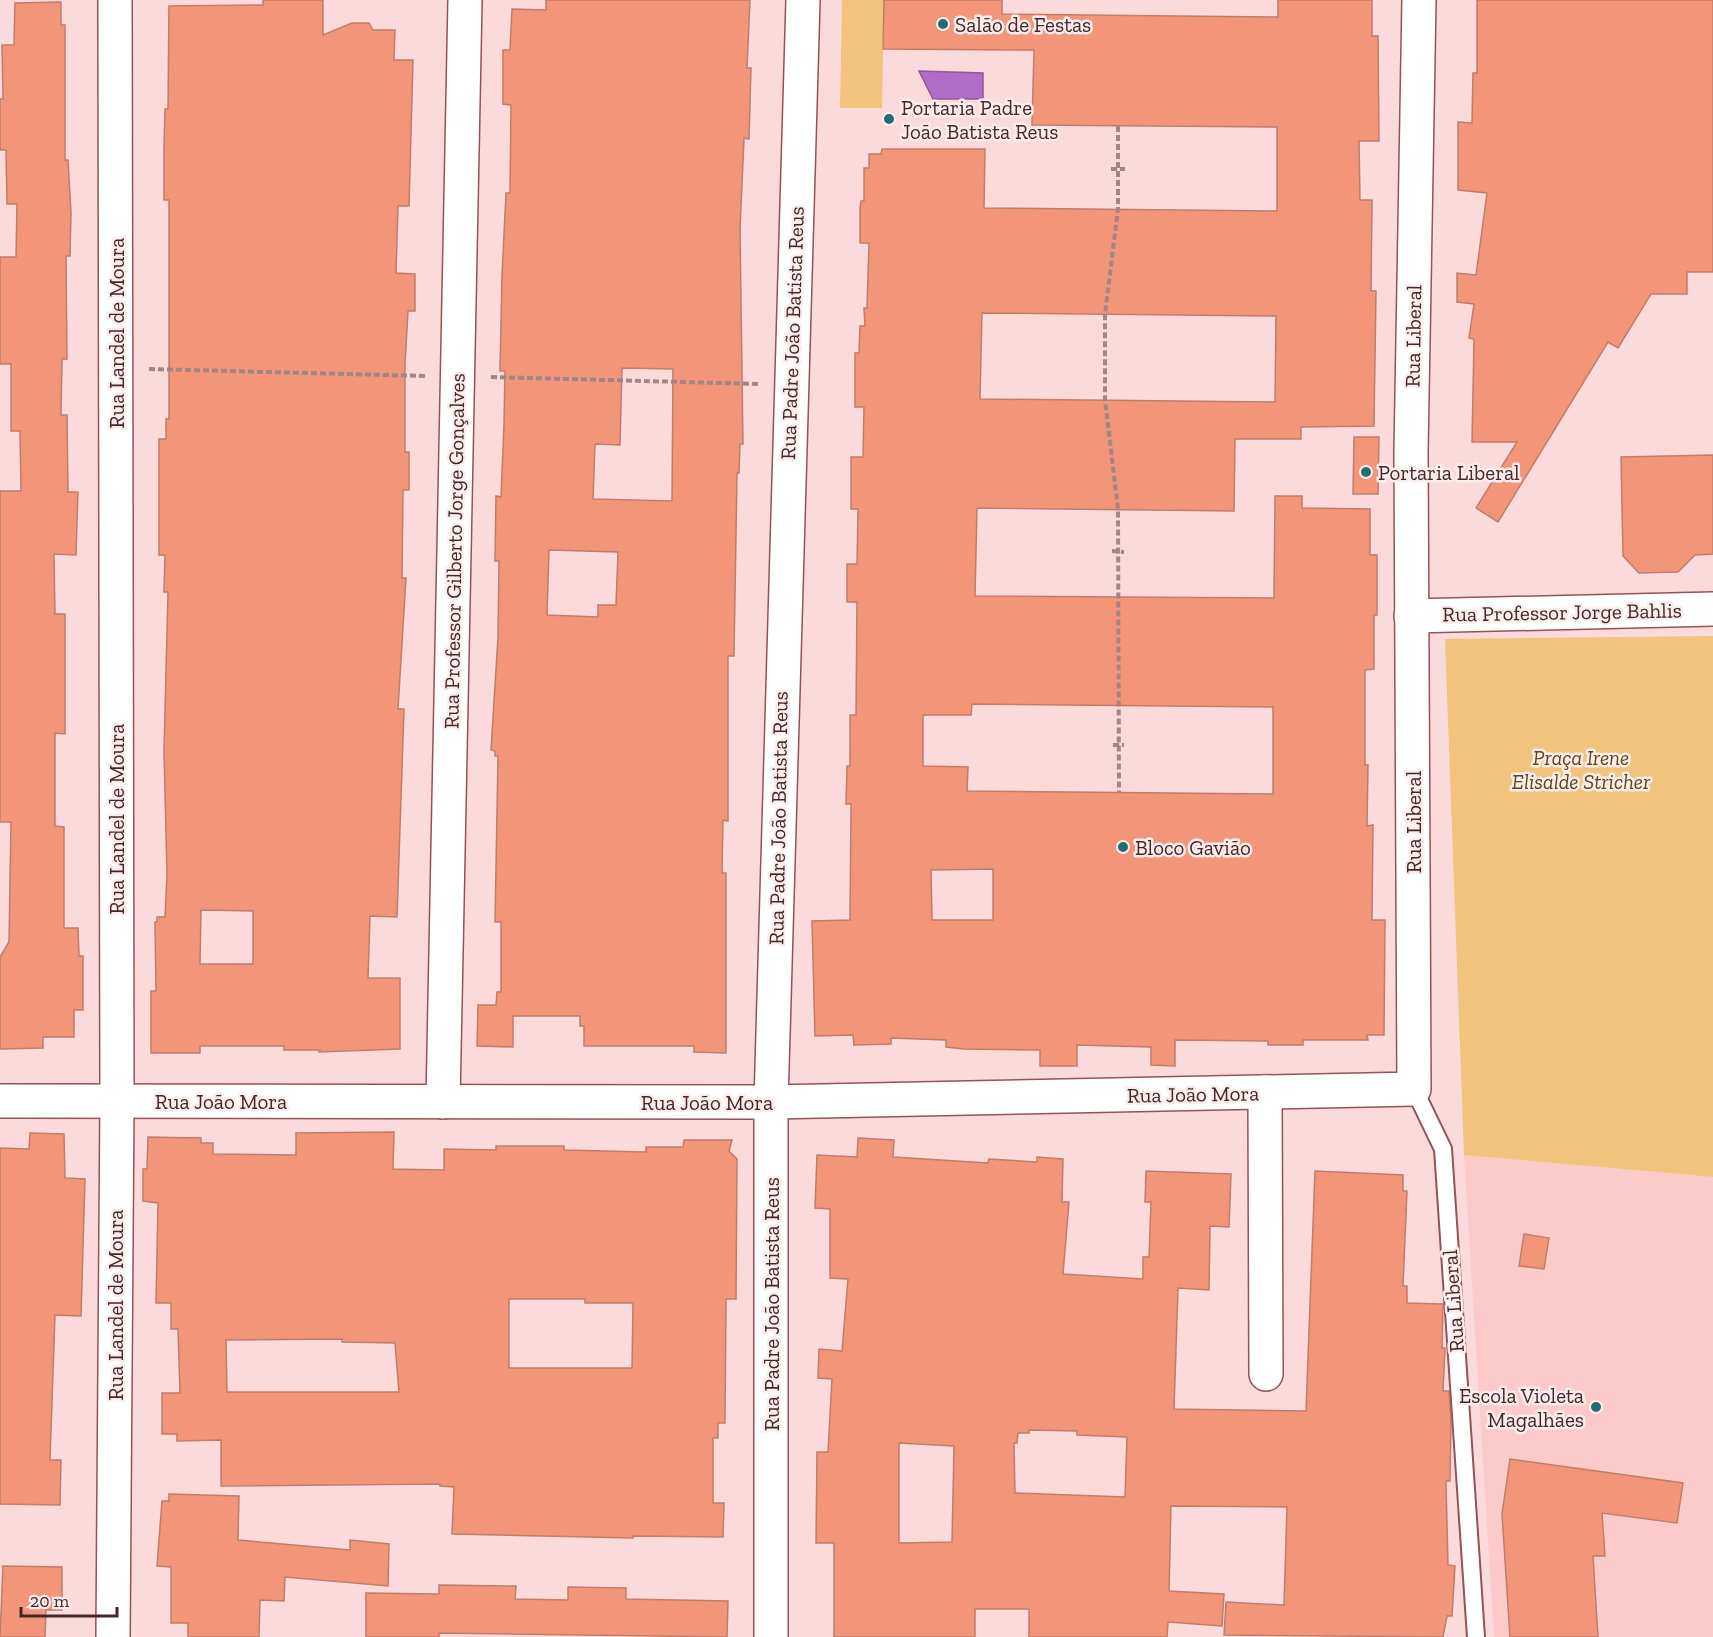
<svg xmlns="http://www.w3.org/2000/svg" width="1713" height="1637" viewBox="0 0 1713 1637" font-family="'Zilla Slab',serif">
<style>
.built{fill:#fdcaca}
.green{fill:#f1c37c}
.water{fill:#b16cc7;stroke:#905897;stroke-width:1.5}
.building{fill:#f29579;stroke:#c07e6a;stroke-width:1.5;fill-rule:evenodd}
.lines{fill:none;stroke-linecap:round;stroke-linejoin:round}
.service-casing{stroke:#945356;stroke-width:20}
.minor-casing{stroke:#945356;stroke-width:36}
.tertiary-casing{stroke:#945356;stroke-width:36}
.path{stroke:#a38585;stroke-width:4;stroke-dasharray:6 3;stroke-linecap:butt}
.service{stroke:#fff;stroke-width:16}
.minor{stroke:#fff;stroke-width:33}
.tertiary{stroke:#fff;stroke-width:33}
.poi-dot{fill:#216d6f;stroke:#fcecec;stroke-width:2}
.labels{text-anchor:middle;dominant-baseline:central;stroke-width:5;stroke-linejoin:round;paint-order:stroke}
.poi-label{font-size:21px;fill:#442828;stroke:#fcecec;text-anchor:start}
.street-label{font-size:21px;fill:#442828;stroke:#fcecec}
.park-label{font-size:21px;font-style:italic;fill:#604516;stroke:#fcecec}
</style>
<rect width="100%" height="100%" fill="#fadada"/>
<!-- built -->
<polygon class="built" points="1464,1155 1713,1177 1713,1637 1494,1637"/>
<!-- green -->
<g class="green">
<polygon points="842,0 884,0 882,108 840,108"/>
<polygon points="1713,636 1713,1177 1464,1155 1445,639"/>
</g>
<!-- water -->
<polygon class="water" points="919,71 983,73 983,99 933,99"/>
<!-- building -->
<g class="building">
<path d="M263,0H323V35L352,23H369L373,30H395L394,60H413L409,206H398L396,273L415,274V311H408L405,364V452H409V490H403L402,578H406L398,709H404L397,917L370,916L368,978H400V1049L319,1052L320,1050H284V1046H200V1053H151V991H156L155,922H157V917H165L167,875L164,751L168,592H164L165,555H159V439H166V419H169V200H164V147L165,109H168L169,6L263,5ZM201,910L253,911V964H200Z"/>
<path d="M546,0H750L747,68H751L749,139L744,138L740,230L743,444H740L739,473H737L734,656H728V821L723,820L722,873H726V1053L694,1052V1046H584V1026H580V1016H513V1047L477,1046L478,1005H496L497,992H501V922H495L498,756H495V751L491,750L498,637L499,561H495L496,496L501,497L504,424L505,371H500L502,276L506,193H510L511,105L503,104V50H510L512,9L546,10ZM622,368L673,369L672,501L593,499L595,444L620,445ZM549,550L618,552L616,605H598V617L547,615Z"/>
<path d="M884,0H1002V14L1278,17V0H1372V36H1378L1379,141H1359L1360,200H1372L1371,291H1376L1374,426L1301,427V439H1235L1234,511L977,508L975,596L1274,598L1275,496H1302V508L1370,509V555H1377V615H1374V669L1365,670V765H1368L1367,826L1373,825L1372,920H1385L1384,1035H1367L1368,1040H1303V1045H1268V1041L1175,1040V1066L1151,1065V1047L1077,1045V1066H1040V1050L964,1049L946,1047V1040L891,1038V1044L854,1045L853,1035L815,1036L812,921L850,920L851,804H846L847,766H850V715H856L857,602H847V564H857L858,509H851V457H863L864,407H855V353H859L860,326H865L864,308H867L869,243H860V208L861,201H864V168H869V154H881L882,149H985L984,208L1277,211V127L1032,125L1034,50L883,49ZM982,313L1276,316L1275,402L980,399ZM972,704L1273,707V794L967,791L968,767L923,766V715H971ZM993,869V920H932L931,870Z"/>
<polygon points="1477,0 1713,0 1713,272 1687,272 1687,294 1651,294 1618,348 1608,342 1498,522 1476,508 1517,442 1472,442 1474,339 1469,338 1474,304 1457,302 1457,273 1476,275 1487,193 1458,190 1458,122 1472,123 1473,73 1477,73"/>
<polygon points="61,2 61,25 65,25 65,160 68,160 71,213 70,256 66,256 67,359 62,359 61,415 67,415 68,492 78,492 76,555 54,554 55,614 65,614 65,734 55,733 55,826 64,827 64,928 78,928 79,956 83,956 83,1010 74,1010 74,1037 43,1037 43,1048 0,1049 0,957 9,942 11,822 0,822 0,491 21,491 20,431 11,431 11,364 0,364 0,257 16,257 17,204 7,204 6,150 0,150 0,99 3,99 2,45 14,45 15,3"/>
<polygon points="1354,437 1379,437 1378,494 1353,494"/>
<polygon points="1713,455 1713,554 1695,555 1678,572 1639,573 1623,556 1621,457"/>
<path d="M394,1132L393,1169L444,1170V1149L496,1150V1146H564V1150L646,1152V1147H683L684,1140H732L729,1151L737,1159L736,1299H726L725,1423H718V1438H713V1503H724L723,1537L633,1536V1538L452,1534L454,1487L440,1486V1484L221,1486V1440L177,1441V1434H162V1393H180L178,1329H171V1303H156L158,1203L143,1201V1169H147L148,1137L201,1138V1143H213V1154L296,1155V1133ZM509,1299H585V1303H633L632,1368H509ZM342,1339V1342L395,1343L399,1392H227L226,1340Z"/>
<polygon points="30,1133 64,1134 65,1178 85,1179 81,1316 55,1315 50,1460 61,1460 60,1505 0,1504 0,1148 29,1149"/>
<path d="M858,1138L894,1140L893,1157L988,1163L989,1159L1037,1162V1157L1063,1159L1062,1202H1069L1063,1274L1143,1279V1257H1149L1151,1202H1145L1146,1171L1231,1174L1229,1227L1210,1226L1209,1290L1178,1288L1174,1409L1306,1411L1315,1171L1403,1175V1191H1407L1403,1286H1407V1303L1443,1304L1442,1348H1445L1443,1391H1449L1451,1419L1450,1481H1446L1448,1565L1455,1566L1452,1616H1447L1443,1637L1224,1635L1226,1602L1284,1605L1287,1507L1171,1506L1169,1591L1224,1594L1222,1626L1168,1622L1167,1637H1029V1609H975V1637H834V1543H816L817,1452H828L832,1379L818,1378L819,1349L842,1351L848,1279L830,1278V1209L815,1208L817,1155L857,1157ZM1029,1430L1077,1431V1435L1127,1437L1125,1497L1015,1493L1014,1443H1017L1018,1433H1029ZM899,1443L954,1446L952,1542L899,1543Z"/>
<polygon points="1524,1234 1549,1238 1544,1269 1519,1266"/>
<polygon points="1510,1459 1683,1483 1677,1523 1602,1513 1605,1556 1593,1556 1598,1637 1510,1637 1502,1514"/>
<polygon points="169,1494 239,1496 238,1540 350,1550 350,1540 389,1544 388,1586 285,1577 284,1601 260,1600 259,1637 188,1637 188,1623 171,1623 171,1567 157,1566 162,1501 169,1501"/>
<polygon points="3,1566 62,1567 62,1610 46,1610 45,1637 0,1637"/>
<polygon points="439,1585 516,1586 515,1599 568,1600 568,1587 626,1588 626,1599 728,1601 727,1637 439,1633 439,1637 366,1637 366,1593 439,1594"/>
</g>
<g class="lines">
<defs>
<polyline id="service" points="1414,1089 1443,1149 1476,1637"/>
<g id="minor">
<polyline points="1411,616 1713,609"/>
<polyline points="1265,1092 1266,1374"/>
<polyline points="443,1102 465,0"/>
<polyline points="113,1637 117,1101 115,0"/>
<polyline points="771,1637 771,1102"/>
</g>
<g id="tertiary">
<polyline points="0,1101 771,1102 1414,1089 1411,452 1419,0"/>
<polyline points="771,1102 803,0"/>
</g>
</defs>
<!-- service casing -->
<use href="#service" class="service-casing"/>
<!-- minor casing -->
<use href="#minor" class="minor-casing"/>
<!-- tertiary casing -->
<use href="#tertiary" class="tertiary-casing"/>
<!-- path -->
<g class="path">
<polyline points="1118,126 1118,209 1105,314 1105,400 1118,509 1119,792"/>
<polyline points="1111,169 1125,169"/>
<polyline points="149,369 426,376"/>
<polyline points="491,377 759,384"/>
<polyline points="1112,551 1124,552"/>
<polyline points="1113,745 1124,745"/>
</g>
<!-- service -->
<use href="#service" class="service"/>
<!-- minor -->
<use href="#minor" class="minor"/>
<!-- tertiary -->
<use href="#tertiary" class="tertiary"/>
</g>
<!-- markers -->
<g class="poi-dot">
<circle cx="943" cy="24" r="6"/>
<circle cx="889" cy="119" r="6"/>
<circle cx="1366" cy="472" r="6"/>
<circle cx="1123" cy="847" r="6"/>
<circle cx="1596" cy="1407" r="6"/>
</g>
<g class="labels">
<!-- poi labels -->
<g class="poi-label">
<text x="955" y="24">Salão de Festas</text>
<text x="901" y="107">Portaria Padre<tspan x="901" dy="24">João Batista Reus</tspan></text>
<text x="1378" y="472">Portaria Liberal</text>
<text x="1135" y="847">Bloco Gavião</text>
<text x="1584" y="1395" text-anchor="end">Escola Violeta<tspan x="1584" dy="24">Magalhães</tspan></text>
</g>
<!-- street labels -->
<g class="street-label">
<text transform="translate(116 333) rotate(-90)">Rua Landel de Moura</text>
<text transform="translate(792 333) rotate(-88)">Rua Padre João Batista Reus</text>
<text transform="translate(1413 336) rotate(-89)">Rua Liberal</text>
<text transform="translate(454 551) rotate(-89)">Rua Professor Gilberto Jorge Gonçalves</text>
<text transform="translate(1562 612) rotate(-1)">Rua Professor Jorge Bahlis</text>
<text transform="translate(778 818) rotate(-89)">Rua Padre João Batista Reus</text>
<text transform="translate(116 819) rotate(-90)">Rua Landel de Moura</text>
<text transform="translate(1413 822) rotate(-90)">Rua Liberal</text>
<text transform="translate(1193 1094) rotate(-1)">Rua João Mora</text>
<text x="221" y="1101">Rua João Mora</text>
<text x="707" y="1102">Rua João Mora</text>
<text transform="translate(1453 1301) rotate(-94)">Rua Liberal</text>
<text transform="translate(771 1304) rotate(-90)">Rua Padre João Batista Reus</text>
<text transform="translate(115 1305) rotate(-90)">Rua Landel de Moura</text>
</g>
<!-- park labels -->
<g class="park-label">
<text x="1581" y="757">Praça Irene<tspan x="1581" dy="24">Elisalde Stricher</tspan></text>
</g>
</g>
<!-- scale -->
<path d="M21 1607v9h96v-9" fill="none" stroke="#442828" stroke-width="3"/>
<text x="30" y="1607" font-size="18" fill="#442828" stroke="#fcecec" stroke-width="4.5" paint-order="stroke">20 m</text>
</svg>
